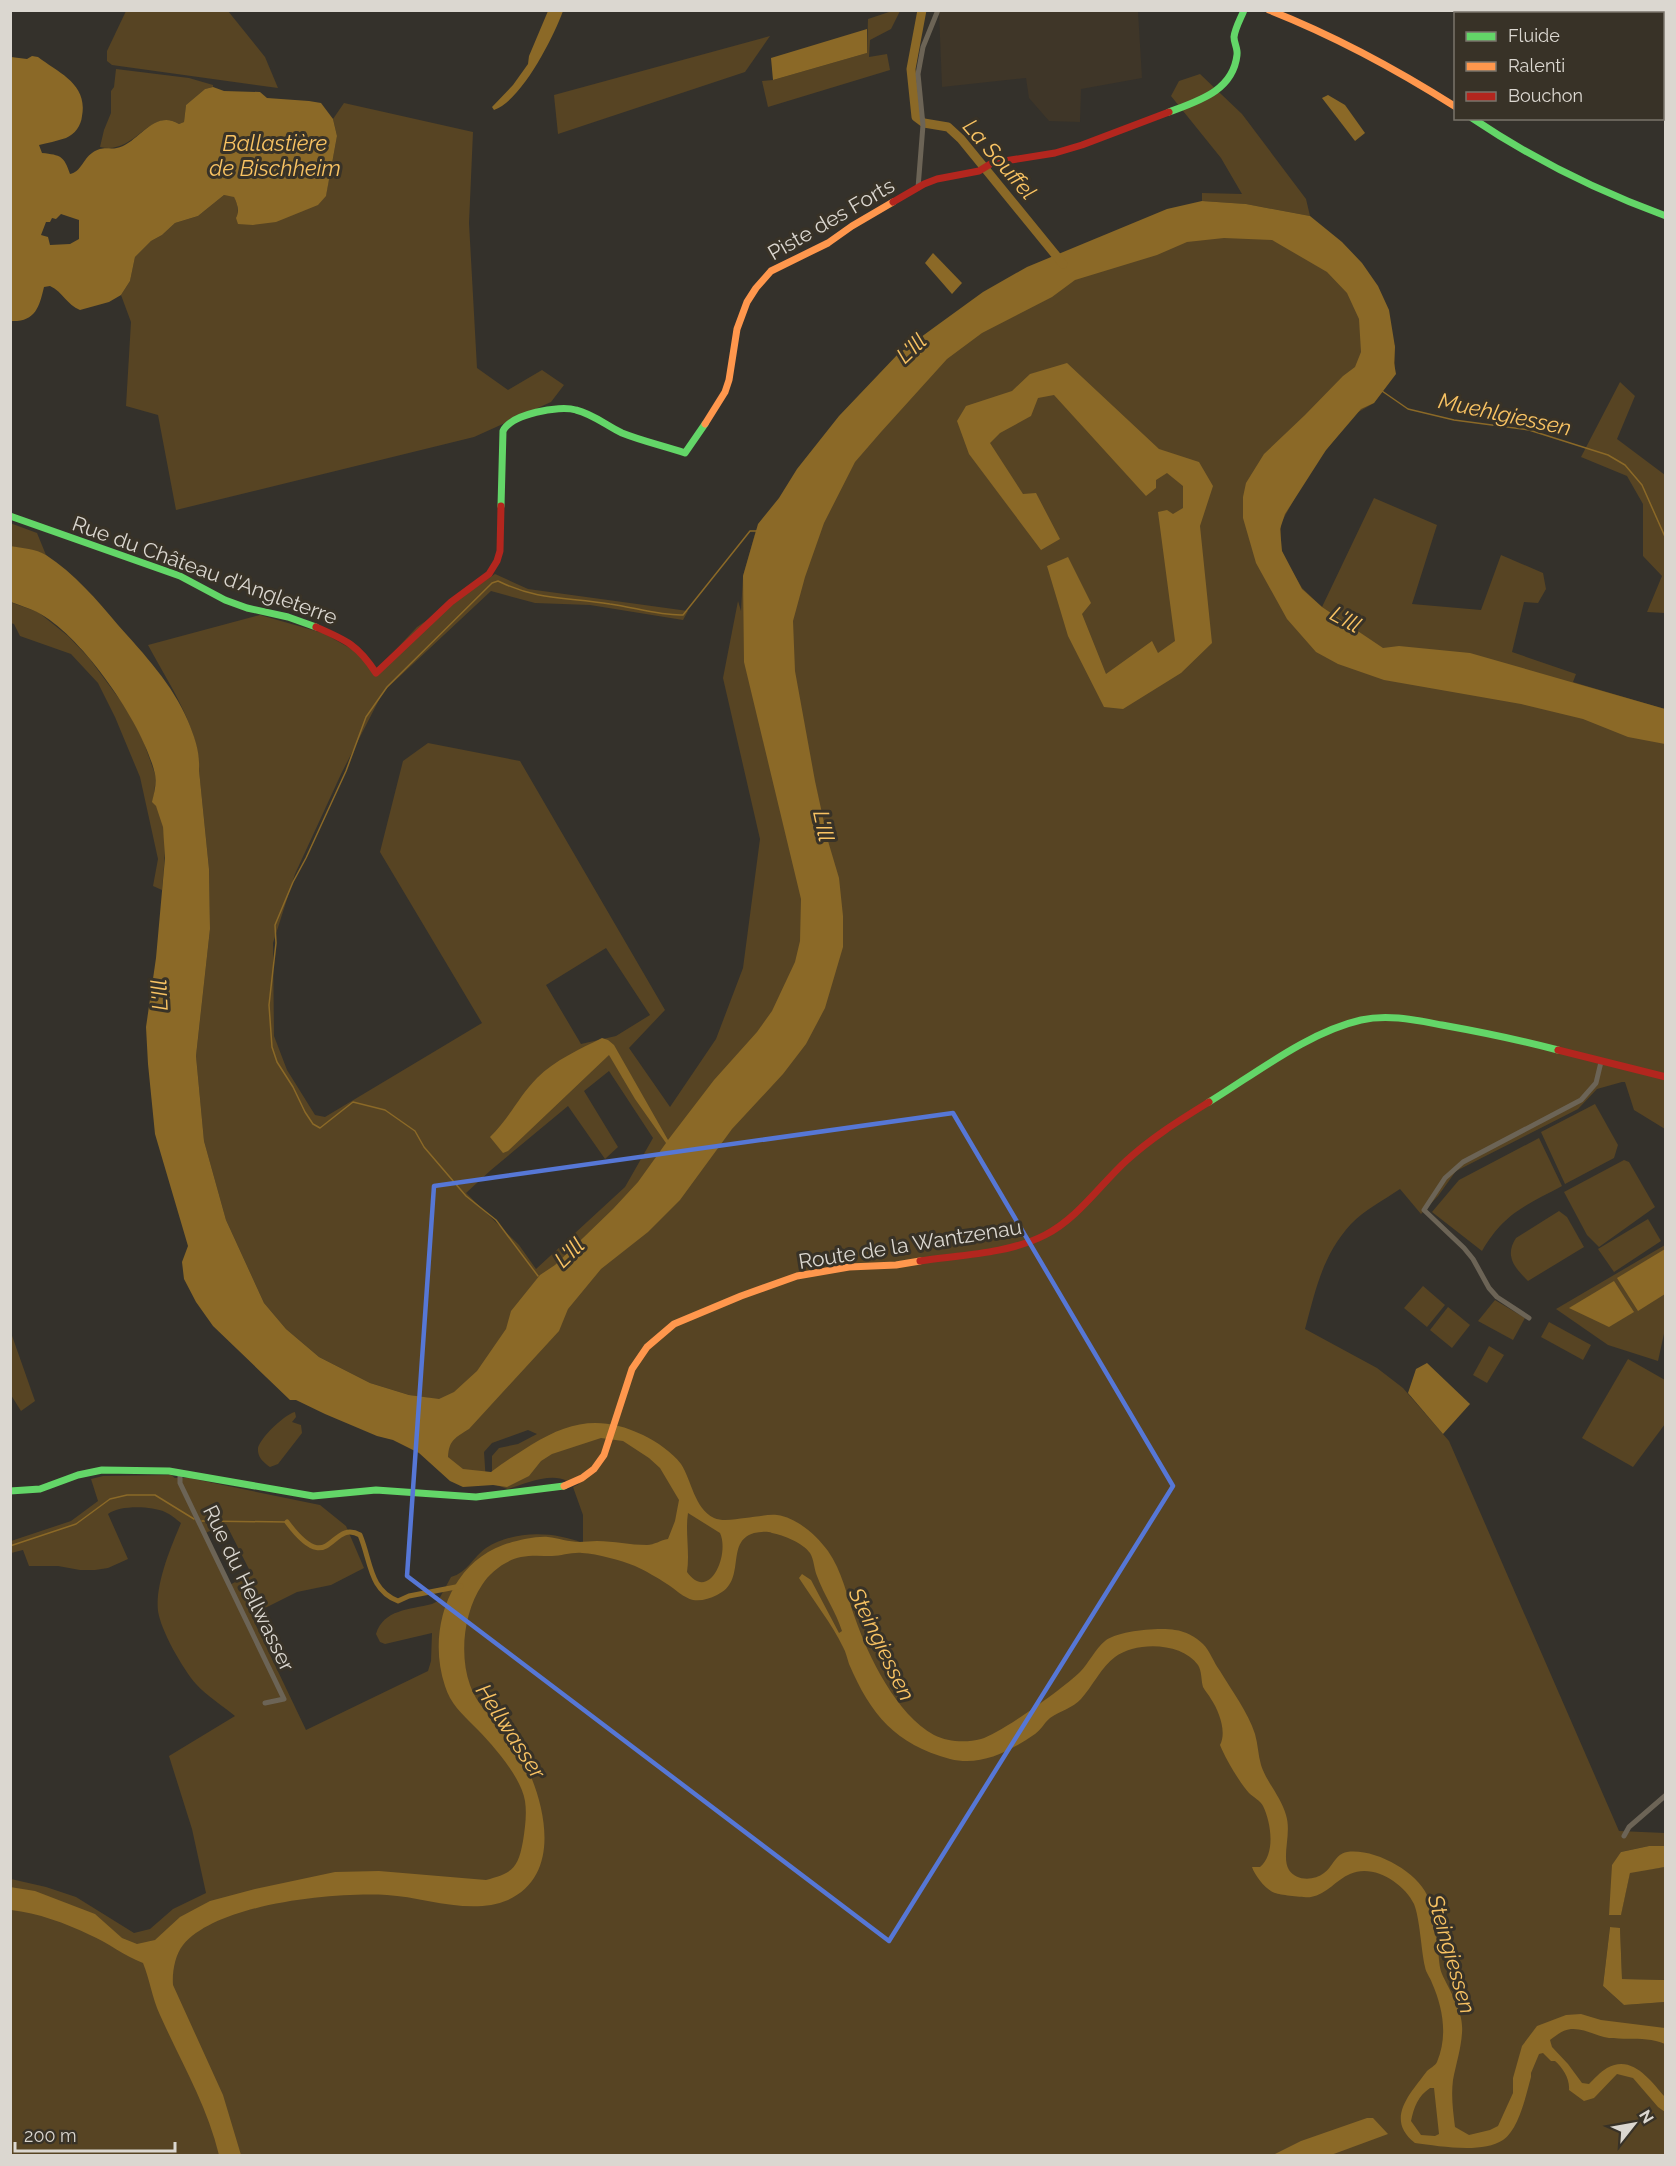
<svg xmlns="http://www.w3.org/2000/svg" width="1676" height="2166" viewBox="0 0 1676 2166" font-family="Raleway,sans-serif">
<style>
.built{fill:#3f3628}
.green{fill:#574423;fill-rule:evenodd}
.water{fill:#8b6927;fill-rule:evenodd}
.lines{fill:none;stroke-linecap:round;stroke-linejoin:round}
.stream{stroke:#8b6927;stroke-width:1.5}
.canal{stroke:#8b6927;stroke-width:5}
.river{stroke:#8b6927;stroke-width:9}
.street{stroke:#6c6456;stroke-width:5}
.fast{stroke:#63d668;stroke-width:7}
.slow{stroke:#ff974d;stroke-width:7}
.jam{stroke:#b3261e;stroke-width:7}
.marked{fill:none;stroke:#5677d6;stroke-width:4.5;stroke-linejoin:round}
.labels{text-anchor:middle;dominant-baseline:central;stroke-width:6;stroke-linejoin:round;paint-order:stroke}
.street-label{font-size:21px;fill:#dbd7d0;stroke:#383227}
.water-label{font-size:22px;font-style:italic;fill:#f9c363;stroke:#383227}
</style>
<rect width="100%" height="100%" fill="#34312b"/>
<!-- built -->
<polygon class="built" points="939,11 1138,11 1142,78 1081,89 1080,122 1049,121 1029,98 1026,78 942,87"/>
<!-- green -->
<g class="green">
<polygon points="126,11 228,11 265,57 278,88 112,65 107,61 107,51"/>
<polygon points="892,11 900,11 891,29 870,40 869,57 887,54 890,70 768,107 762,81 773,80 867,53 868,19"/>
<polygon points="770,36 745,72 558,134 554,95"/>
<path d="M116,69L189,78L213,85V87L205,89L186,105L184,122L179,124C150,106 135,156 100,147L104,130L111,113V91L114,87Z"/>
<polygon points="1200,74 1242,114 1306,199 1310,216 1246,204 1202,201 1202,193 1242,194 1221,158 1171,96 1179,81"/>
<polygon points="344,103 473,132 469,223 477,368 508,390 542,370 564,385 551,402 474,437 176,510 158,415 126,406 131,322 121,295 130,281 135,257 151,241 162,235 175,223 198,216 224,195 234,196 237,204 238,215 326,195 337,136 333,119"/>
<path d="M1248,228L1344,275L1371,346L1395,345V374L1374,403L1355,414L1311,469L1281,523V549L1286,561L1302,588L1322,607L1374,498L1437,525L1412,604L1481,610L1501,555L1543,573L1546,589L1538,603L1524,602L1512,652L1576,674L1573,682L1665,709V1129L1634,1110L1625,1082H1622L1597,1089L1578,1109L1456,1171L1438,1196L1421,1214L1400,1189C1384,1200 1364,1210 1351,1224C1322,1256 1316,1289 1305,1329L1377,1368L1403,1388L1449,1441L1619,1831L1665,1833V1846H1649L1621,1852L1609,1915L1621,1914L1630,1872L1665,1867V1980L1622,1979L1620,1929L1610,1927L1603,1986L1624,2005L1665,2002V2155L11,2156V1879L46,1887L76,1897L134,1933L150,1929L173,1909L206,1893L192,1829L169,1756L235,1716C223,1706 207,1696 196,1684C183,1669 161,1631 158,1611C155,1584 171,1547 181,1523C176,1519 170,1514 165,1512C151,1506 120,1505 108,1514L128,1559L108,1568L95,1570H80L58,1566H29L23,1550L11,1553V1541L71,1521L98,1501L91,1479L103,1476L171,1475L175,1478H189L320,1505L346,1526L364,1568L331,1585L297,1592L257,1612L252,1617L306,1730L428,1671L431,1661L432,1633L385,1644L380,1642L376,1634C384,1609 409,1610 432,1604L438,1601L451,1577C467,1573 473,1557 486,1548C516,1529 555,1532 583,1543V1515L573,1487L579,1484L575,1478L567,1481C551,1472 524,1484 508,1489L493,1484L492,1481V1456L499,1448L518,1444L537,1434L528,1430L492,1443L484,1452L486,1482L450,1480L429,1398L409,1395L370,1383L319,1357L286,1329L264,1303L226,1220L204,1141L196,1056L210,929L209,869L199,770C200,728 167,681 148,645L260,615L323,633L357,652L374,673L417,627L495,574L528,589L688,611L683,620L590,605L535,603L491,591L383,692L342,772L295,874L273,943L274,1036L287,1070L315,1115L325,1117L482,1023L380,852L403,761L428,743L520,761L665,1010L629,1048L670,1107L716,1039L743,968L760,839L723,678L738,601L741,611L743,576L756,530L791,538L907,377L1097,261ZM606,948L650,1015L616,1036L581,1044L546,985ZM609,1071L653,1138L625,1187L536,1269L519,1245L466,1193L491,1170L568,1106L605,1159L618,1147L584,1091ZM226,1524L251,1573L228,1586L203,1534Z"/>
<polygon points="1620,382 1635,396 1617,439 1665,475 1665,613 1647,612 1662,576 1643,556 1643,504 1627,476 1581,457"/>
<polygon points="10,523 37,533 46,555 38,552 11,546"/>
<path d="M10,602L38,612L68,636L89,658L126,708L143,740L156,777L153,802C170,819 164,867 162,890L153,886L158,859L140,777L115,717L98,683L71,654L20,636L14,624L11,623Z"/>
<polygon points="1595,1104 1618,1145 1614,1158 1565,1184 1541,1132"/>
<path d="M1539,1138L1562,1186C1525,1206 1504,1213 1482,1251L1432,1212L1459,1180Z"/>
<polygon points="1624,1160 1629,1162 1655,1207 1599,1247 1587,1235 1564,1192"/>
<path d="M1559,1211L1567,1217L1584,1247L1528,1281C1515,1268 1504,1256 1516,1238Z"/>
<polygon points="1648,1219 1661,1241 1614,1272 1598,1249"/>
<polygon points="1665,1245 1665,1329 1658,1361 1608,1345 1556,1309"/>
<polygon points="1423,1286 1445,1305 1427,1327 1404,1308"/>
<polygon points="1495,1300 1525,1318 1513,1340 1478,1321"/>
<polygon points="1448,1307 1470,1325 1452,1348 1430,1330"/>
<polygon points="1549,1322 1591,1345 1583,1360 1541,1337"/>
<polygon points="10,1330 35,1401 21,1411 11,1395"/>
<polygon points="1489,1346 1504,1355 1487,1383 1473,1375"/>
<polygon points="1628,1359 1665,1380 1665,1424 1633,1467 1582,1438"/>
<path d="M295,1412L296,1417L292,1422L301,1425L302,1433L278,1464L270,1467C264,1463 257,1457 258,1448C260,1438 285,1414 295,1412Z"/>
</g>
<!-- water -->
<g class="water">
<path d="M548,11H563C553,38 522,100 494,110L492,107L513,85L528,64L529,56Z"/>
<polygon points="867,29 867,53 773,80 771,58"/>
<path d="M32,56L38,57C59,73 88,84 82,116C81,126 75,134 66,138C57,141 47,143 39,145L42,153C61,155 64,156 70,174C81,172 83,159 92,153C105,144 110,152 123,146C142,137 156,110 179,124L184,122L186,105L205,89L213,87L224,91L260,92L267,98L309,101L321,103L333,119L337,136L326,196L318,205L276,222L253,225L238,224L236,218C240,211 237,203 234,197L224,195L198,216L175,223L162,235L151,241L135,257L130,281L121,295L109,302L80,310C67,305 63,292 50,286L44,287C39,308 35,322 11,321V57L27,59ZM61,214L79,220V239L70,244L50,245L48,237L41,235L46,222H50L52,218L56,219Z"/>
<polygon points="1328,95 1345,105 1365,133 1355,141 1322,98"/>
<path d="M1202,201L1246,204L1310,216L1342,242L1362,263L1378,286L1389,310L1395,347L1394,363L1396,374L1374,403L1361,409L1326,450L1285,514L1280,529L1282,551L1302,589L1322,607L1383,648L1399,646L1470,653L1665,709V744L1628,737L1583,719L1521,704L1384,680L1338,664L1316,652L1287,619L1256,563L1243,518V497L1246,483L1264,454L1305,415L1343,376L1355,367L1361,352L1359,319L1347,293L1327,272L1272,240L1224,238L1187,242L1157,255L1075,280L1052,297L982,333L947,359L881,432L855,462L824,523L805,577L793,621L795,671L815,781L828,841L839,878L843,916V947L825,1008L806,1044L783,1074L732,1129L680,1200L648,1232L601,1269L568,1309L559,1331L469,1429C455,1438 449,1440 448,1457L463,1469L491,1472C504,1462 517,1454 531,1445C570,1421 601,1415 643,1435C657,1442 672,1452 681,1464C692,1481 694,1508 714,1518C723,1522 736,1519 745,1518C755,1517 768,1514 777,1515C798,1518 817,1536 828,1551C842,1571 847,1596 855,1618C868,1656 897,1715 934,1735C948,1742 966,1743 981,1739C1001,1733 1064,1688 1080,1672C1089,1663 1095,1649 1105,1641C1117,1631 1159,1627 1175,1630C1185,1631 1196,1637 1203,1644C1210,1651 1214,1663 1220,1671C1232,1691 1248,1712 1255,1734C1258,1744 1258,1755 1261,1765C1267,1783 1281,1797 1286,1815C1292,1834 1281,1857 1289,1870C1296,1881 1314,1881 1324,1873C1333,1867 1335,1854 1347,1852C1374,1848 1416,1871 1427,1895C1434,1912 1436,1933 1438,1950C1439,1957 1439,1967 1442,1974C1450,1992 1464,2011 1462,2033C1461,2049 1456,2064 1453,2080C1451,2096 1453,2111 1455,2127L1469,2135L1490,2130L1498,2126L1513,2093V2078L1522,2046L1537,2026L1566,2015L1581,2014L1601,2020L1665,2028V2044C1647,2036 1628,2040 1609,2038C1596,2036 1584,2028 1571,2029C1562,2030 1557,2035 1550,2040L1552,2047L1568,2064L1582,2083L1589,2084C1594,2079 1600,2072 1607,2068C1632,2054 1650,2080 1665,2097V2112L1658,2107L1633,2078L1617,2074L1594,2098L1584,2101L1569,2090C1570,2079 1563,2068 1555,2061H1551L1543,2053L1539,2054L1531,2073V2077C1526,2095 1519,2129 1503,2140C1482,2154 1439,2146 1415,2143C1384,2119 1411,2093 1427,2071C1430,2068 1435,2066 1437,2062C1448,2036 1443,2008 1432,1983C1430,1977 1426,1973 1425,1967C1421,1949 1420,1919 1414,1904C1404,1883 1373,1863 1350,1874C1336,1880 1327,1894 1311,1897C1305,1898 1281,1895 1275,1893C1266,1890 1255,1876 1252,1867H1260C1276,1854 1271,1822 1263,1806C1261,1801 1253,1797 1249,1793C1240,1783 1225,1758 1220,1745C1227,1732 1219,1711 1211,1699C1209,1695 1205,1691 1203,1687C1201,1681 1202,1671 1198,1665C1182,1642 1136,1641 1115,1657C1102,1666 1092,1687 1081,1699C1073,1708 1060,1711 1050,1718C1044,1723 1041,1730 1035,1734C1010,1751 981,1767 950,1759C895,1744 871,1715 849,1664C847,1658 846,1652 843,1647C832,1624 813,1600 799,1578L802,1574L811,1580L839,1633L842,1631C836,1612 824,1595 817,1576C814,1569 814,1559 810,1553C803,1543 783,1535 772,1533C767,1531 760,1532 754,1533C724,1542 748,1581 717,1595C709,1599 702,1601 693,1600C684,1598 675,1589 667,1584C658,1578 646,1571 635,1566C620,1560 598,1554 582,1553C572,1552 561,1556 552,1556C542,1556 531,1555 521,1557C506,1560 490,1572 482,1585C464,1612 459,1654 470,1685C480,1713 500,1721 514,1743C541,1786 569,1872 508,1900C471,1916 424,1897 387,1895C335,1892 218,1903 183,1945C175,1955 172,1972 173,1985L223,2095L241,2155H219C207,2105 181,2062 160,2015C152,1998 150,1980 143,1963C124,1956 109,1943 90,1935C65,1923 38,1913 11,1910L10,1887L35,1891L95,1914L122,1938L137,1944L155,1940L180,1917L210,1901L255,1889L335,1872L379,1871L486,1880C512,1873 518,1869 523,1841C525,1828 527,1814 525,1801C521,1776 491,1743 474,1726C462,1714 450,1703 445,1686C427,1633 448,1565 503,1545C515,1541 535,1536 548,1537C558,1538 569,1542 579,1542C585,1542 591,1541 597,1541C614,1541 630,1545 647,1545C654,1545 661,1540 668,1539L675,1521L679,1500L660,1468L649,1458L623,1441L601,1438L552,1454L541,1461L529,1476L507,1487L493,1485L463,1487L450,1481L419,1453L393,1440L377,1436L325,1414L296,1400H290L213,1326L196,1302L184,1279L182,1262L188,1246L155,1134L148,1064L146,1027L156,958L165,858L163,827L156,806L152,802C154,793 157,783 155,774C144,725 82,635 37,612C29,608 19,605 11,602V546C22,548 36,549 46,555C74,573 97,600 118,625C144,654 173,685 188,721C195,738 200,752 199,770L209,869L210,929L196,1056L204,1141L226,1220L264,1303L286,1329L319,1357L370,1383L409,1395L439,1399L454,1392L477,1371L506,1329L511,1311L540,1275L555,1265L613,1209L638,1182L666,1143L635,1099L609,1055L508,1151L503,1153L490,1137C509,1119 519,1096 537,1078C555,1060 580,1049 602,1038L608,1040L614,1045L668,1140L714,1080L757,1032L772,1011L795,962L800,941L801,899L744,662L743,576L758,524L779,498L797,469L839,416L898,354L932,329L983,292L1027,267L1167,209ZM688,1513L720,1533C730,1555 709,1603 687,1572C690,1552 685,1532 688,1513ZM1430,2088H1434L1439,2134L1435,2136L1421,2135L1411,2121C1414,2107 1418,2096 1430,2088Z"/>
<polygon points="933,253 962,283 952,294 925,263"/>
<polygon points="1067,363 1159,449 1199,462 1213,486 1200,526 1212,643 1181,673 1123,709 1104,707 1068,636 1047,566 1068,557 1091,603 1082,614 1106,674 1152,641 1158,653 1175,641 1158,512 1167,510 1173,514 1183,508 1183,486 1167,473 1156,480 1156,488 1146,496 1054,395 1038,398 1031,416 1000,433 990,443 1023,494 1036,493 1060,539 1041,550 969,454 957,421 966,406 1012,391 1030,374"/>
<polygon points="1665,1249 1665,1294 1638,1311 1617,1278"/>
<polygon points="1614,1281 1634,1312 1609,1327 1569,1308"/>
<polygon points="1427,1363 1470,1404 1443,1434 1408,1393 1416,1369"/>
<polygon points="1649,1846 1665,1846 1665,1867 1630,1873 1621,1915 1609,1915 1612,1865 1621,1852"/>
<polygon points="1610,1927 1620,1928 1622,1979 1665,1980 1665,2002 1624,2005 1603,1986"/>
<polygon points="1367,2118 1373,2118 1388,2134 1331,2155 1273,2155 1301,2141"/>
</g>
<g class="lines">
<!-- stream -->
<g class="stream">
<polyline points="1382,391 1408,409 1454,420 1529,430 1608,455 1625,465 1642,485 1666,539"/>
<path d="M538,1276L496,1220L466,1196L424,1147L415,1131L385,1110L353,1102L320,1128L313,1124L305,1112L293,1087L277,1062L272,1047L269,1005L276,943L275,925L293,882L306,858L346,771L366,717L387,687L492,583L498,581C539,601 567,597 610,604C633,607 661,616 683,615L750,531H757"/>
<polyline points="202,1521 287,1522"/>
<polyline points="10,1546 76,1524 110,1499 127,1495 155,1495 194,1519"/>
</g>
<!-- canal -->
<path class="canal" d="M287,1522C331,1581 330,1518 360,1535C371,1561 369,1590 398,1601L409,1596L461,1586"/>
<!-- river -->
<polyline class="river" points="922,10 911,69 916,117 924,123 948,127 961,139 1063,264"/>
<!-- street -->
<g class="street">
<polyline points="918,188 923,125 918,74 923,47 938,10"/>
<polyline points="1529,1318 1497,1297 1489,1288 1473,1259 1464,1248 1424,1210 1445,1178 1463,1162 1581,1100 1596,1083 1601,1062"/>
<polyline points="180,1473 180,1483 284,1699 265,1703"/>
<polyline points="1624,1836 1629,1827 1666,1795"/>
</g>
<!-- fast -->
<g class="fast">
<path d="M1169,112C1198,101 1233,91 1237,55C1238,49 1234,43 1234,37C1235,28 1241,18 1244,10"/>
<path d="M1472,118C1533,159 1597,191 1666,216"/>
<path d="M501,506L503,431C511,414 559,405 576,410C593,414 607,426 622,433C642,441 664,446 685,453L705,424"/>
<polyline points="10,516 180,576 225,600 247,608 288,617 316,627"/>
<path d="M1209,1102C1255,1074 1308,1032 1361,1020C1388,1014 1415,1020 1442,1025C1481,1032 1520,1040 1558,1050"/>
<polyline points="10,1491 40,1489 78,1475 102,1470 169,1471 313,1496 376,1490 476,1497 564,1486"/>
</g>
<!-- slow -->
<g class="slow">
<path d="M1269,10C1335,36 1396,69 1456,107"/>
<polyline points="705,424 725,392 729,380 737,329 747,302 756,288 771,271 828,243 852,226 893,202"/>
<polyline points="564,1486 582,1478 594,1469 604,1455 632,1369 647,1347 674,1324 741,1296 797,1276 849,1267 896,1265 920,1261"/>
</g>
<!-- jam -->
<g class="jam">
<polyline points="893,202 924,184 937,179 979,171 992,163 1055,153 1082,145 1169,112"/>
<path d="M316,627C346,640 358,645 376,673L451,602L489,574L497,561L500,551L501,506"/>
<polyline points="1558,1050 1666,1077"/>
<path d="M920,1261C960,1255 1008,1254 1045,1235C1077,1219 1100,1185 1126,1161C1152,1137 1180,1120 1209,1102"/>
</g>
</g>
<!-- marked area -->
<path class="marked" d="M953,1113L1173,1486L889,1941L407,1576L434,1186Z"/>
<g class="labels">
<!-- street labels -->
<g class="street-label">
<text transform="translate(831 219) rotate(-30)">Piste des Forts</text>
<text transform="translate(205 570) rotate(20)">Rue du Château d'Angleterre</text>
<text transform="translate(910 1244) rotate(-9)">Route de la Wantzenau</text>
<text transform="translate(249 1588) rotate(64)">Rue du Hellwasser</text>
</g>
<!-- water labels -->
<g class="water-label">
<text x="275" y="143">Ballastière<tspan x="275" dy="25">de Bischheim</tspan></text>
<text transform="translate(1000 159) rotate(49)">La Souffel</text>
<text transform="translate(911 348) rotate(-43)">L'Ill</text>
<text transform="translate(1505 414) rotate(12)">Muehlgiessen</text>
<text transform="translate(1346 619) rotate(29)">L'Ill</text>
<text transform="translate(824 826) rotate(78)">L'Ill</text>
<text transform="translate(159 995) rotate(-93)">L'Ill</text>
<text transform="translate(569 1252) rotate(-44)">L'Ill</text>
<text transform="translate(882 1644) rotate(64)">Steingiessen</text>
<text transform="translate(511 1731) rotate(57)">Hellwasser</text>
<text transform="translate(1452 1954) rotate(74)">Steingiessen</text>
</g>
</g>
<!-- border -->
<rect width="1676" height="2166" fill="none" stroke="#dbd7d0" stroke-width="24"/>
<!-- legend -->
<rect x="1454" y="12" width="210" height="108" fill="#383227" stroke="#79746b" stroke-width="1.5"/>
<rect x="1466" y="32" width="30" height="9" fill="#63d668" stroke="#79746b" stroke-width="1.5"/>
<text x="1508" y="42" font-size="18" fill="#dbd7d0">Fluide</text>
<rect x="1466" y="62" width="30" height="9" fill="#ff974d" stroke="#79746b" stroke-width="1.5"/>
<text x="1508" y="72" font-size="18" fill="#dbd7d0">Ralenti</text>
<rect x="1466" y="92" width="30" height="9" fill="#b3261e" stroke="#79746b" stroke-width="1.5"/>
<text x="1508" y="102" font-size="18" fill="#dbd7d0">Bouchon</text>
<!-- north arrow -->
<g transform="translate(1634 2124) rotate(59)" stroke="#383227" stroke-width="4.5" paint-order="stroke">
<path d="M0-4.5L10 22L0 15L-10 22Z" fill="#dbd7d0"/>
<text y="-9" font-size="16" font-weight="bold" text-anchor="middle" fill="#dbd7d0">N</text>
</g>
<!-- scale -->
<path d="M15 2142v9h160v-9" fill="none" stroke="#dbd7d0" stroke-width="3"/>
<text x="24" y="2142" font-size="18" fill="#dbd7d0" stroke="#383227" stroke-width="4.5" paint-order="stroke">200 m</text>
</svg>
